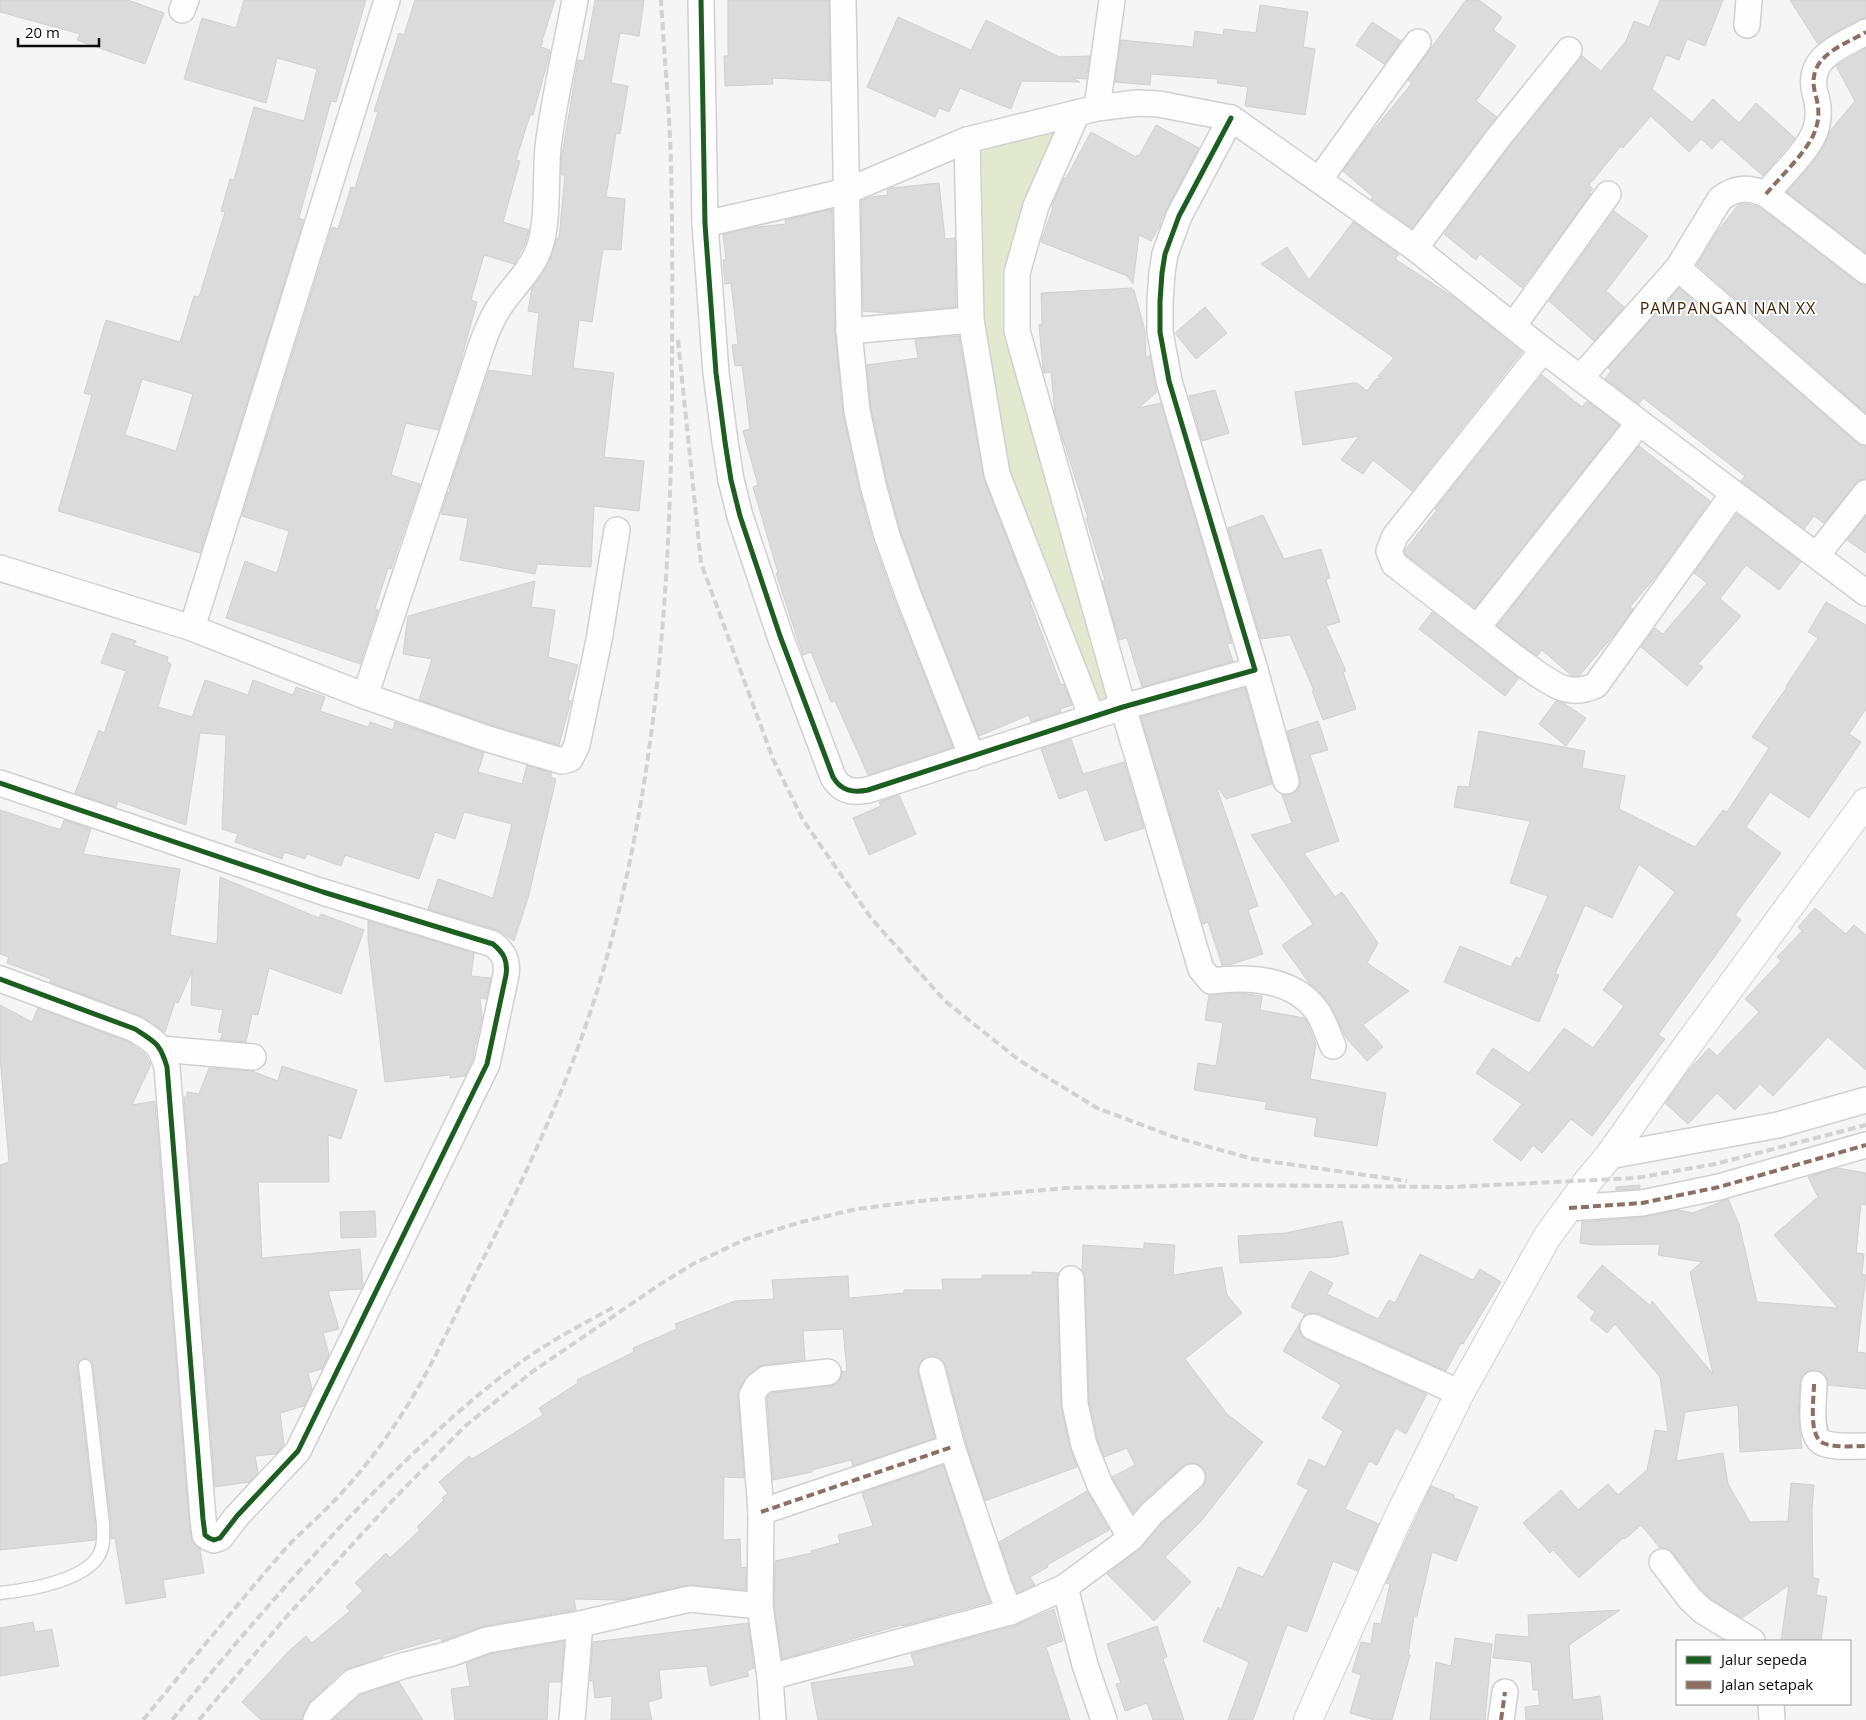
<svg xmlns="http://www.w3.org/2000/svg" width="1866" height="1720" viewBox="0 0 1866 1720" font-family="'Open Sans',sans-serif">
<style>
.green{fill:#e3e9ce}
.building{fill:#dbdbdb;stroke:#d0d0d0;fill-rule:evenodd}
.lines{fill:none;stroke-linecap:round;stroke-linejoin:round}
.lane-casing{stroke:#d0d0d0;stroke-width:15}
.street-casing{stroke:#d0d0d0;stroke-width:28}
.secondary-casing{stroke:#d0d0d0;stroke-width:30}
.lane{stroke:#fefefe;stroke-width:12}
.street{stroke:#fefefe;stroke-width:25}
.secondary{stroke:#fefefe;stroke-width:28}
.rail{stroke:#d2d2d3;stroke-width:4;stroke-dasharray:8 4;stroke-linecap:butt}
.quiet{stroke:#8d6e63;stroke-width:4;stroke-dasharray:8 4;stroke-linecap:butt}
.cycleway-casing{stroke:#fff;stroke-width:8}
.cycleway{stroke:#1b5e20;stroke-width:5}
.labels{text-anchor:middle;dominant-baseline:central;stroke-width:4;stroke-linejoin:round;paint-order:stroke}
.quarter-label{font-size:16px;letter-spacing:1px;fill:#402604;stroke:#fff}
</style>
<rect width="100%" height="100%" fill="#f5f5f6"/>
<!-- green -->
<polygon class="green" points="1065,128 1012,297 1112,699 1095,700 998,458 977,342 975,148"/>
<!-- building -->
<g class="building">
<polygon points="0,0 128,0 164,13 145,64 77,40 80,34 0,12"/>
<path d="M244,0H366L336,102L331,101L299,218L304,220L200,553L58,511L92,395L84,393L106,320L180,342L194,296L199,297L225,212L221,211L230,179L234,180L254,107L304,121L317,69L277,58L266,103L184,79L202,18L236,28ZM142,379L193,394L176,451L125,435Z"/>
<polygon points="415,0 555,0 542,41 543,41 541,47 550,50 548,60 533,115 530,115 516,160 520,161 503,222 529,230 525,244 514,264 484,255 471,300 477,302 461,360 438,430 406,423 391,475 420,484 391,569 388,568 375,609 378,610 360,664 226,618 245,561 277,573 289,531 242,516 332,227 338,229 351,187 355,188 378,112 374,111 399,33 404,35"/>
<polygon points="595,0 644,0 639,36 620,33 611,83 628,86 620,134 616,133 606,197 625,199 621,250 603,249 592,322 579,320 573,368 614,373 604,457 644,461 639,511 594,506 591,567 537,564 535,574 460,560 468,518 441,514 448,492 449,493 451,483 489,370 532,376 539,313 528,311 532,288 549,263 557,238 559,239 565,175 561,175 561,161 578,60 584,61"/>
<polygon points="728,0 829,0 830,81 772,78 773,84 725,86 724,56 728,56"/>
<polygon points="1466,0 1479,0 1502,17 1493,30 1516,46 1476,101 1497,117 1412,228 1371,199 1373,197 1343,171 1366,139 1412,83 1408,80"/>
<polygon points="1660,0 1723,0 1705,46 1687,39 1679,60 1666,55 1652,89 1692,122 1713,99 1739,123 1756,103 1795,138 1763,176 1721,139 1712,149 1701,139 1689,152 1651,116 1623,148 1621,146 1589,185 1593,189 1589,193 1591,194 1522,288 1480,254 1476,260 1444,234 1509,147 1582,56 1601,71 1626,41 1634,21 1649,27"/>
<polygon points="1790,0 1866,0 1866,18 1859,19 1839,30 1818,44"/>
<polygon points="1260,5 1308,12 1303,47 1315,49 1305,115 1245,106 1248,87 1217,83 1218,79 1151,74 1150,85 1115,82 1121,40 1193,47 1195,31 1223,35 1224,29 1256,33"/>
<polygon points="898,17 971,50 986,20 1059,57 1090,56 1086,79 1072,78 1080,82 1022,81 1018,90 1016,90 1018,91 1011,109 960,88 949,112 939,108 935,117 867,87"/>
<polygon points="1372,22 1401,41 1384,64 1356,45"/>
<polygon points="1866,48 1866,253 1787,192 1812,164 1824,146 1830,131 1855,101 1836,66"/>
<polygon points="1156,125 1199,148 1160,222 1161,222 1160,226 1151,241 1139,235 1133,284 1127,276 1041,242 1053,207 1052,206 1064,178 1066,178 1091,132 1136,157 1137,155 1139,156"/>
<polygon points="939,183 945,239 955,238 956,307 887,313 863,311 861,201 871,197 888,195 887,190 892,188"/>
<polygon points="1739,204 1747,204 1759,207 1857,282 1866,285 1866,413 1697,265 1717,232"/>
<polygon points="832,209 835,332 843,414 859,488 873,541 895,602 953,747 868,775 835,701 831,702 811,652 803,655 776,573 778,573 753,487 758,485 743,431 750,429 742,365 735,366 732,345 738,344 731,283 725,284 723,260 726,259 723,235 749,228 786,224 785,220"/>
<polygon points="1614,211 1648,236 1606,291 1624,307 1594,341 1549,301"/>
<polygon points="1353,222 1399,254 1395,259 1458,300 1522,352 1412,491 1373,460 1363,474 1341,460 1359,436 1303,445 1295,392 1353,383 1357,383 1367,391 1376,379 1381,378 1378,376 1394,358 1261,264 1287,247 1309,280"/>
<polygon points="1132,288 1132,290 1134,290 1145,331 1146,358 1150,355 1157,392 1138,408 1161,403 1232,643 1227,644 1233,661 1142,687 1127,638 1119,640 1102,581 1105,580 1086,518 1088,518 1055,414 1051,372 1044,373 1043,369 1039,325 1042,324 1041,293"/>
<polygon points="1679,288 1857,443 1866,446 1866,479 1860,480 1855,484 1824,523 1814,516 1804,529 1741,481 1745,476 1643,398 1639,404 1605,379 1611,371 1608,368"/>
<polygon points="1205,307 1227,333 1196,359 1175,333"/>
<polygon points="959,336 984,479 1031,601 1030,602 1061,685 1064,684 1072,705 1060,709 1061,712 1031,722 1029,715 979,736 922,592 901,532 887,482 871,409 867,365 918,358 915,339"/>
<polygon points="1542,375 1582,407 1587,401 1619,425 1475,608 1406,555 1404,551 1437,510 1435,509"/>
<polygon points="1215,390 1229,433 1202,441 1189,396"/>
<polygon points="1639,446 1710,501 1657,575 1630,607 1633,609 1619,629 1579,676 1572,676 1542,650 1537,656 1497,626"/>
<polygon points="1737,514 1801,562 1779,590 1746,565 1720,599 1741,616 1698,664 1703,667 1687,686 1641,647 1655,628 1663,634 1707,583 1694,573"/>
<polygon points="1263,515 1284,559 1321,549 1330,578 1326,580 1340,622 1326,626 1346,671 1343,672 1356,709 1323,720 1312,691 1314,691 1290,635 1261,639 1228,528"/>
<polygon points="1866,516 1866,553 1847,540"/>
<polygon points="535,581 531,607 555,610 548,657 578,665 568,700 571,701 559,745 492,725 419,700 432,659 403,654 408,616"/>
<polygon points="1826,602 1866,625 1866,709 1849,734 1861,742 1809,818 1770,792 1746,827 1781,853 1735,915 1741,920 1658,1035 1665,1039 1592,1136 1571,1119 1542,1153 1533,1145 1521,1161 1493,1140 1522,1104 1476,1073 1493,1048 1529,1073 1564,1028 1593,1048 1624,1006 1603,990 1675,892 1639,864 1612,918 1585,905 1555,974 1559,975 1539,1022 1444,982 1460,946 1511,967 1516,957 1520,959 1548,896 1510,883 1530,821 1454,807 1458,786 1469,787 1479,731 1585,751 1582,768 1625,776 1619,809 1695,847 1723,810 1727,812 1769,748 1752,737 1787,687 1786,686 1818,638 1808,632"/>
<polygon points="1432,612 1519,678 1505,696 1419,629"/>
<polygon points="112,633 136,641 134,645 168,657 167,662 171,664 158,707 192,717 205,680 248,695 253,680 293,695 296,687 325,697 320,711 368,727 370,722 393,730 395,722 484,753 478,772 522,784 527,765 552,773 550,777 556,779 528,898 514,941 497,930 428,909 438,879 493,898 512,824 464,812 455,839 435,832 419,879 345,855 341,866 307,854 305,859 284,852 282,859 235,842 238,834 222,829 226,735 200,733 186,825 118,801 116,807 75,793 99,730 104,733 126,671 101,663"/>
<polygon points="1245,688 1272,784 1226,799 1218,788 1217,789 1258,906 1248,910 1263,954 1229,965 1222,965 1208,922 1203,924 1141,717"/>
<polygon points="1556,701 1565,704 1586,718 1566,746 1539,724"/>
<polygon points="1318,721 1328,750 1310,755 1339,841 1304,853 1335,897 1342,892 1378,943 1367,963 1409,991 1363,1025 1383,1047 1367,1061 1346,1038 1329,1003 1318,990 1309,983 1282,945 1313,924 1251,835 1292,823 1282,795 1289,795 1296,791 1300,785 1300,778 1287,731"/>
<polygon points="1071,739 1083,774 1124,762 1144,828 1105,841 1087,789 1059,799 1041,749"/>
<polygon points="899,795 916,834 869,855 853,818 881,806 879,802"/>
<polygon points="0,810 58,829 61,829 64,820 91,829 83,854 180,869 170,935 217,944 220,877 319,918 321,914 364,930 341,994 269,968 258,1015 252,1014 246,1042 220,1040 223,1033 218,1032 223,1010 191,1005 192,971 178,1003 175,1002 165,1032 140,1016 50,982 51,979 7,963 9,957 0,954"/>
<polygon points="1815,908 1846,934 1854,925 1866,935 1866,1070 1828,1037 1773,1096 1760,1084 1735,1110 1717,1093 1688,1124 1665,1103 1689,1070 1709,1048 1717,1056 1759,1012 1745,999 1781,961 1777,957 1802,931 1798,927"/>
<polygon points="368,921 474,953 471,976 491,978 486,999 480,998 482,1017 476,1044 475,1045 473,1059 465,1076 450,1078 450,1075 385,1082 368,940"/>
<polygon points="1240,993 1262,996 1260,1010 1304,1018 1306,1020 1316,1044 1310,1079 1386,1093 1377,1146 1314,1136 1317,1118 1265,1109 1267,1102 1194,1090 1198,1063 1216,1066 1223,1023 1205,1020 1209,995"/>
<polygon points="0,1005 32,1022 38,1008 129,1042 145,1054 151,1064 132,1105 155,1101 189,1520 192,1542 200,1549 204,1573 163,1580 166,1597 126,1604 115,1538 111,1539 111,1523 93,1365 88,1358 80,1360 77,1367 95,1525 95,1540 0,1550 0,1165 9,1162 0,1057"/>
<polygon points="282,1066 357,1090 341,1139 328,1135 329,1182 258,1182 262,1258 360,1249 363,1286 361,1289 328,1291 339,1329 323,1333 329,1354 322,1369 308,1373 312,1389 304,1406 280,1413 284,1444 276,1454 255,1456 258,1473 249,1482 215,1487 184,1097 187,1097 187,1092 199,1094 209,1068 252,1071 278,1081"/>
<polygon points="1837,1168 1866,1173 1866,1205 1861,1204 1856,1253 1864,1254 1862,1274 1866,1275 1857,1352 1866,1353 1866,1389 1828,1385 1827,1378 1821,1372 1814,1370 1807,1372 1802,1377 1800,1383 1798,1416 1802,1448 1740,1452 1738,1405 1685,1412 1676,1461 1723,1453 1728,1484 1750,1522 1788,1521 1791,1483 1814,1485 1812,1508 1813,1578 1819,1579 1816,1595 1827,1597 1821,1641 1781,1641 1789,1585 1742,1618 1711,1599 1701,1589 1673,1553 1667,1549 1660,1548 1641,1525 1625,1539 1623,1538 1579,1578 1553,1550 1550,1553 1523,1523 1561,1490 1578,1510 1608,1484 1618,1495 1647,1470 1655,1430 1668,1432 1660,1377 1615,1324 1607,1333 1590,1319 1595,1312 1577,1297 1602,1265 1651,1306 1652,1301 1713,1374 1690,1272 1702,1262 1658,1255 1660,1244 1594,1245 1580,1243 1582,1222 1643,1217 1678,1210 1693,1213 1728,1199 1739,1224 1757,1302 1838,1308 1774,1235 1818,1197 1808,1177"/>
<polygon points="1640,1185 1640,1189 1616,1190 1616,1187"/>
<polygon points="375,1211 376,1237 341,1238 340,1212"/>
<polygon points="1342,1221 1349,1254 1334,1257 1240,1263 1238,1236 1286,1233"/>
<polygon points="1144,1243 1175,1245 1173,1275 1222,1267 1227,1295 1242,1313 1185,1359 1227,1414 1263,1442 1202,1520 1165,1557 1191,1582 1154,1621 1107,1574 1140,1549 1161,1524 1202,1488 1205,1482 1206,1474 1203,1468 1197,1464 1189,1463 1183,1466 1141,1503 1133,1513 1112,1477 1135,1465 1127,1448 1104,1457 1098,1441 1089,1402 1085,1279 1082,1270 1083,1245 1144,1249"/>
<polygon points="1420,1254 1473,1280 1480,1269 1501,1282 1463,1344 1461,1343 1446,1371 1319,1314 1311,1313 1303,1317 1305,1314 1291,1307 1310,1271 1333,1283 1327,1294 1378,1319 1389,1300 1395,1303"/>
<polygon points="1032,1272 1058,1273 1057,1279 1061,1405 1070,1448 1077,1467 985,1501 966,1443 946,1366 942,1360 935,1356 929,1356 922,1360 918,1367 918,1373 935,1438 853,1466 851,1460 812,1470 812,1472 773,1480 767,1398 768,1396 772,1393 830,1386 837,1383 841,1378 842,1372 847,1371 843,1329 803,1331 805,1360 764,1365 758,1367 748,1375 739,1389 738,1396 744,1478 724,1477 723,1540 740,1539 741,1568 746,1567 746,1590 691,1585 619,1600 574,1599 576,1610 484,1626 445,1640 442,1641 441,1638 382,1655 383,1657 343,1671 310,1702 303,1714 302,1720 261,1720 242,1702 288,1652 306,1636 312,1643 350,1611 346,1607 363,1591 355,1583 386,1553 390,1558 420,1530 417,1527 444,1500 442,1498 448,1493 439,1482 469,1456 472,1459 543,1415 539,1408 578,1383 577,1380 634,1352 633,1348 677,1329 675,1324 735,1301 774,1299 772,1280 848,1276 849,1298 904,1293 904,1290 943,1290 942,1279 982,1279 982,1275 1032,1275"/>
<polygon points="1300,1323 1299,1329 1301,1335 1307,1340 1427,1394 1406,1434 1396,1428 1377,1465 1369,1461 1345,1509 1379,1524 1357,1571 1333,1561 1307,1632 1287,1625 1253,1720 1228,1720 1249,1662 1203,1641 1218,1607 1221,1610 1238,1567 1263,1577 1308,1490 1297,1484 1309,1459 1325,1467 1343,1431 1322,1418 1341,1385 1283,1351"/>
<polygon points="943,1465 990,1602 902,1626 901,1625 782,1659 774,1605 775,1561 812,1553 811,1551 840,1543 838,1535 873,1526 862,1493"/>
<polygon points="1431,1486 1454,1495 1454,1498 1478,1507 1456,1561 1432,1552 1417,1616 1414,1616 1408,1655 1410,1655 1392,1720 1374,1720 1350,1713 1361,1675 1352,1672 1361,1642 1371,1644 1374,1623 1381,1624 1390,1584 1386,1583"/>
<polygon points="1087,1491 1109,1530 1047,1565 1048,1567 1030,1577 1035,1585 1017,1593 999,1542"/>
<polygon points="1054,1609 1063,1641 1046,1647 1070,1720 818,1720 811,1683 915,1666 911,1654 1014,1626"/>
<polygon points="1620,1610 1569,1645 1573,1700 1600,1696 1603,1720 1526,1720 1525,1707 1540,1705 1538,1690 1533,1690 1531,1662 1493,1658 1496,1634 1529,1637 1528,1615"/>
<polygon points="33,1622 35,1632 52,1629 59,1666 0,1676 0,1628"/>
<polygon points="748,1623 754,1668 747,1671 749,1676 710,1686 707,1666 659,1670 662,1698 648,1702 652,1720 611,1720 612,1696 595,1698 593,1681 590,1681 593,1642"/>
<polygon points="1157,1626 1167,1657 1163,1659 1184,1720 1153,1720 1147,1703 1125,1711 1116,1684 1121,1683 1107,1644"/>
<polygon points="1455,1638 1492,1644 1485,1720 1430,1720 1436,1662 1451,1666"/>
<polygon points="564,1641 561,1682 549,1682 547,1720 455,1720 451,1689 470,1686 466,1663 491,1654"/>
<polygon points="399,1682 423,1720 333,1720 360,1695"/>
</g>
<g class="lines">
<defs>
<path id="lane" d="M0,1593C28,1590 95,1580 102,1547C104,1540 103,1531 103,1524L85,1366"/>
<g id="street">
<path d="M701,0L705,224L716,373L725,442L731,480L740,516L780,636L833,777C841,791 853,793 868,790L1123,707L1255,670L1169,381L1160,332V301L1162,273L1165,254L1179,216L1231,118"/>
<polyline points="843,0 849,331 857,411 873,485 887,536 909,597 972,757"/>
<polyline points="182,10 186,0"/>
<polyline points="1747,25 1749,0"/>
<polyline points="1097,108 1112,0"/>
<path d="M1077,113L1036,206L1017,273V331L1123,707L1201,969L1211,981C1249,976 1293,978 1317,1011C1324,1021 1328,1035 1333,1046"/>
<polyline points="967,140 971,320 997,474 1092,717"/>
<polyline points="1319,180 1418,42"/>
<path d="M1766,194C1780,177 1808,151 1815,131C1820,118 1819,106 1815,93C1806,57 1840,47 1866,32"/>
<polyline points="705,224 847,191 967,140 1097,108 1137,103 1159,104 1231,118 1415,248 1543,350 1866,593"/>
<polyline points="1415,248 1498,138 1569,50"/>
<polyline points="1678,268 1866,432"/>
<polyline points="1513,326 1608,194"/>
<polyline points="849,331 971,320"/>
<path d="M1581,377L1678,268L1720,199C1735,187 1748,187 1766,194L1866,271"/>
<path d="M1639,423L1477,628C1496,642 1546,685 1566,689C1577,692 1586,690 1596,685L1733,494"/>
<polyline points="1817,555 1866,493"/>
<polyline points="0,568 192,628 365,696 488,739 562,761 570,759 577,745 599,640 617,530"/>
<polyline points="192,628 387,0"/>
<polyline points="1477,628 1394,564 1389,551 1395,536 1543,350"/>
<polyline points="1255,670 1286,781"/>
<path d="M365,696L482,344C487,330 493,315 502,303C514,286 531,270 539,249C549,221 545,178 548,147C554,98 566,49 575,0"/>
<path d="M0,783L323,892L493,944C504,953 508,961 506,975L487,1064L298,1451L237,1516L220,1538L214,1540L209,1538L205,1535L203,1519L167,1067C160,1043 155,1042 135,1029L0,979"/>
<polyline points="161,1049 253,1057"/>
<polyline points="1609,1156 1778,1125 1866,1100"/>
<polyline points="1569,1208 1642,1203 1719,1187 1866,1145"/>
<polyline points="1071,1279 1075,1404 1084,1445 1100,1485 1131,1538"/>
<polyline points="1313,1327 1460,1393"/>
<polyline points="932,1370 952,1447 999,1586 1010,1612"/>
<path d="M1814,1384C1814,1398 1808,1436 1823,1443C1836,1448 1853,1446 1866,1446"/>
<polyline points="761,1512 952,1447"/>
<polyline points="1662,1562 1690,1599 1703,1611 1752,1641"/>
<polyline points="1065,1587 1085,1665 1104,1720"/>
<polyline points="770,1677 760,1606 761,1512 752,1395 757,1386 766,1379 828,1372"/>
<polyline points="1771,1704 1772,1720"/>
<polyline points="316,1720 320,1712 353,1682 402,1666 449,1654 487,1640 580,1624 690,1599 760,1606"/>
<polyline points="572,1720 580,1624"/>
<polyline points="773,1720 770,1677 1010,1612 1065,1587 1131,1538 1151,1514 1192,1477"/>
<polyline points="1501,1720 1505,1692"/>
</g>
<polyline id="secondary" points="1308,1720 1399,1516 1460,1393 1547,1237 1588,1181 1609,1156 1676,1061 1866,802"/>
</defs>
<!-- lane casing -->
<use href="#lane" class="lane-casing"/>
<!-- street casing -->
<use href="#street" class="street-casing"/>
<!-- secondary casing -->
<use href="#secondary" class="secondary-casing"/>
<!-- lane -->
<use href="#lane" class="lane"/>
<!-- street -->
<use href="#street" class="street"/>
<!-- secondary -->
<use href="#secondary" class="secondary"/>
<!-- rail -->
<g class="rail">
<polyline points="678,340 701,563 773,759 803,820 871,918 945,1001 1019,1060 1097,1108 1174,1137 1253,1159 1407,1181"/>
<path d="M143,1720C191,1662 238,1603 287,1547C302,1531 319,1517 334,1501C358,1476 379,1449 398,1420C429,1374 452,1321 477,1271C525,1177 571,1080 601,978C657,785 671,584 672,384C672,312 673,240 671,168C670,112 664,56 661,0"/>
<path d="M172,1720C236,1642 301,1566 372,1494C422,1444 473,1395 531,1355C558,1337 588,1321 616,1306"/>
<polyline points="199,1720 287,1616 392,1501 464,1427 532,1372 659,1285 693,1264 746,1239 801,1222 857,1209 920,1201 1066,1188 1216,1185 1452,1187 1636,1178 1715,1164 1866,1125"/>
</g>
<!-- quiet -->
<g class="quiet">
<path d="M1766,194C1780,177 1808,151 1815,131C1820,118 1819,106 1815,93C1806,57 1840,47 1866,32"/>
<polyline points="1569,1208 1642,1203 1719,1187 1866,1145"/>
<path d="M1814,1384C1814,1398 1808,1436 1823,1443C1836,1448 1853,1446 1866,1446"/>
<polyline points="761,1512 952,1447"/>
<polyline points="1501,1720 1505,1692"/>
</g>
<defs>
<g id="cycleway">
<path d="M701,0L705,224L716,373L725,442L731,480L740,516L780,636L833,777C841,791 853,793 868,790L1123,707L1255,670L1169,381L1160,332V301L1162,273L1165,254L1179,216L1231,118"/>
<path d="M0,783L323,892L493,944C504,953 508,961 506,975L487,1064L298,1451L237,1516L220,1538L214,1540L209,1538L205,1535L203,1519L167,1067C160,1043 155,1042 135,1029L0,979"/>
</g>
</defs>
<!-- cycleway casing -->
<use href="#cycleway" class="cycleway-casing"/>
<!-- cycleway -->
<use href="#cycleway" class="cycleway"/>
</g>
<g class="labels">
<!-- quarter labels -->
<g class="quarter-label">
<text x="1728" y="308">PAMPANGAN NAN XX</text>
</g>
</g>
<!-- legend -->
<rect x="1676" y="1640" width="175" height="65" fill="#ffffff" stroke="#9d9d9e"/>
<rect x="1686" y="1656" width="25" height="8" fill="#1b5e20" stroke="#9d9d9e"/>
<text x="1721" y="1665" font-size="15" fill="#0b0b0c">Jalur sepeda</text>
<rect x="1686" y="1681" width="25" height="8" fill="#8d6e63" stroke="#9d9d9e"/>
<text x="1721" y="1690" font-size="15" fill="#0b0b0c">Jalan setapak</text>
<!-- scale -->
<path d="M18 38v8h81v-8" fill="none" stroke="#0b0b0c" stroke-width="2.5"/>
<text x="25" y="38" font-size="15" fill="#0b0b0c" stroke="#ffffff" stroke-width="4" paint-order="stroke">20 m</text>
</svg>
